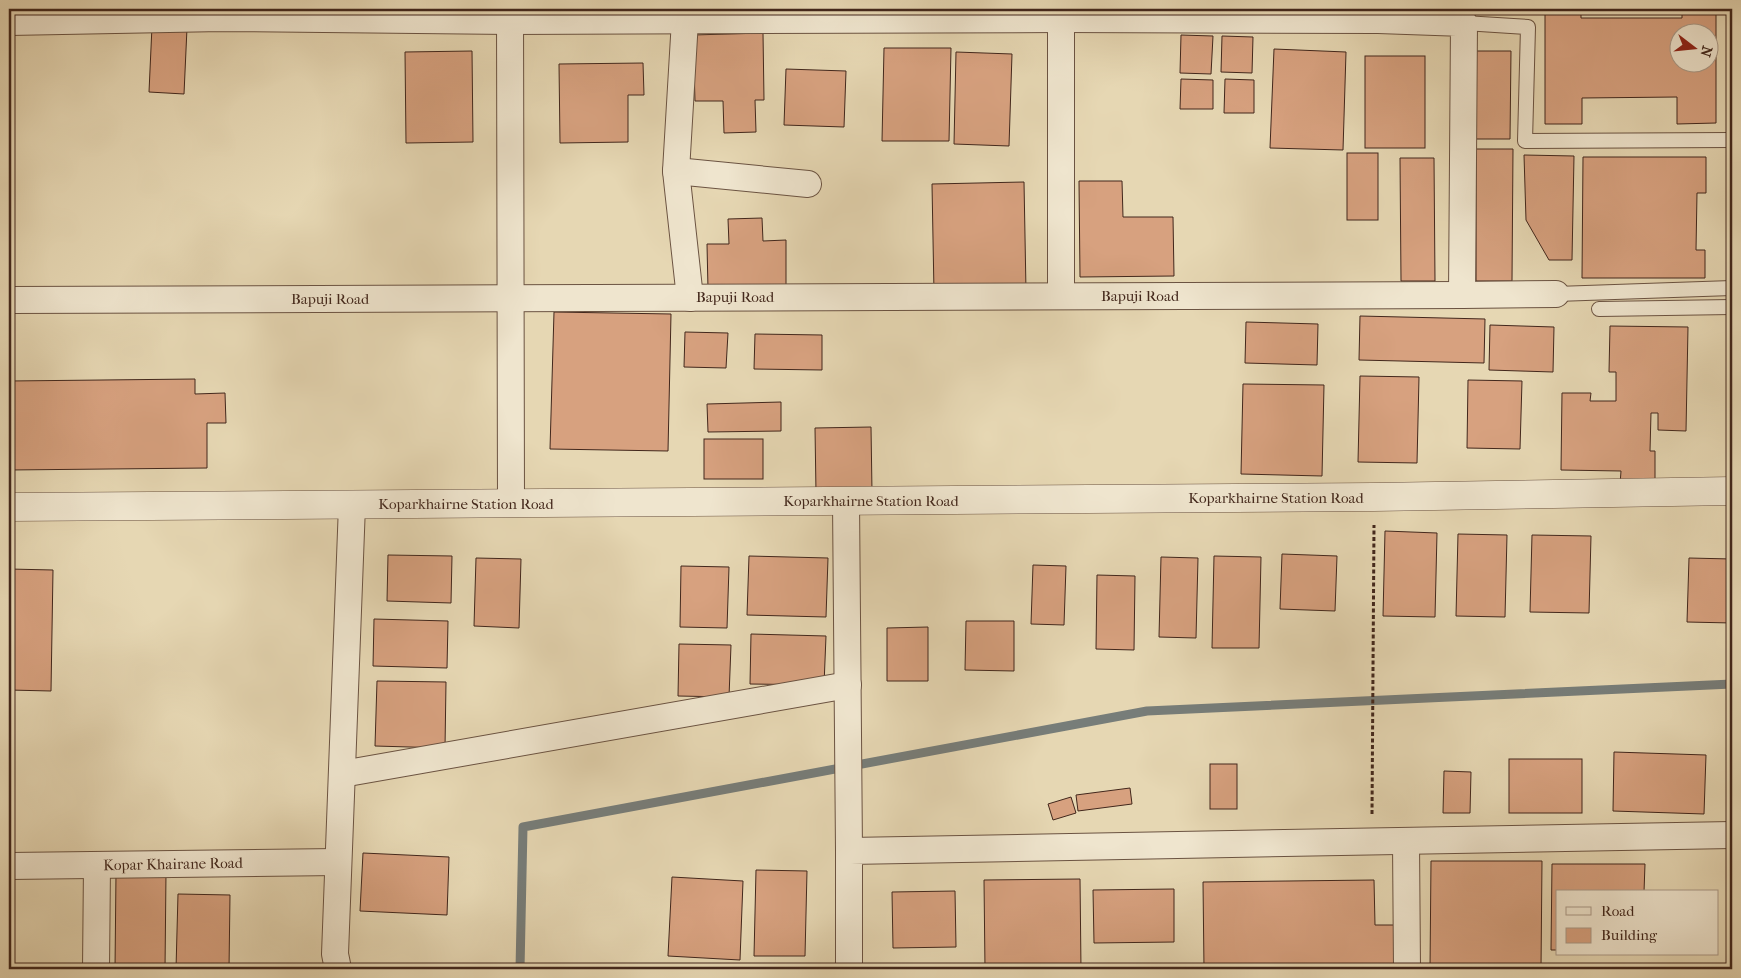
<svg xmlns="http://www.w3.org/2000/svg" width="1741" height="978" viewBox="0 0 1741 978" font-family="'IM FELL French Canon',serif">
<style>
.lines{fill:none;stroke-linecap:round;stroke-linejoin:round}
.stream{stroke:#777d79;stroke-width:9}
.building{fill:#d7a17f;stroke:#42271c;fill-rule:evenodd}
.service-casing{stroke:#6b5342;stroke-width:16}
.minor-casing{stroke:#6b5342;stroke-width:28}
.tertiary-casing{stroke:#6b5342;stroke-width:29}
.path{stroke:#42271c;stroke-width:3;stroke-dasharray:4 2.5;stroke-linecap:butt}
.service{stroke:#efe5ce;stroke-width:14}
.minor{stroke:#efe5ce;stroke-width:26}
.tertiary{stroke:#efe5ce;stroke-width:28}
.labels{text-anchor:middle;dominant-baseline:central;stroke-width:4;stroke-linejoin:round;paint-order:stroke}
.street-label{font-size:15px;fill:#42271c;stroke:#efe5ce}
</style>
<rect width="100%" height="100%" fill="#e6d7b3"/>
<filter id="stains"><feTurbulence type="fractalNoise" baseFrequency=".004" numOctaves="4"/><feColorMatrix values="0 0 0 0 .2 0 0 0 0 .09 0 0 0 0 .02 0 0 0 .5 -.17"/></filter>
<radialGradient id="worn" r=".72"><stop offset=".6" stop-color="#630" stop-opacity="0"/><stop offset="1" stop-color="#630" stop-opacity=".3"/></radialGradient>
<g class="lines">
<!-- stream -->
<polyline class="stream" points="520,969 523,827 1147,711 1732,684"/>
</g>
<!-- building -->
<g class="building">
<path d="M1545,9H1581V18H1682V9H1716V123L1677,124V97L1582,98V124H1545ZM1678,32H1708V62H1678Z"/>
<polygon points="152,26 187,28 184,94 149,92"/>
<polygon points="763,33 764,100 755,100 756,132 724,133 723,101 695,101 693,35"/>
<polygon points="1181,35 1213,36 1211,74 1180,73"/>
<polygon points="1222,36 1253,37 1252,73 1221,72"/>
<polygon points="884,48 951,48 949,141 882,141"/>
<polygon points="1274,49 1346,52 1343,150 1270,148"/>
<polygon points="472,51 473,142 406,143 405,52"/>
<polygon points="1476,51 1511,51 1510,139 1475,139"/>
<polygon points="956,52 1012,54 1009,146 954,144"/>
<rect x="1365" y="56" width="60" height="92"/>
<polygon points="643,63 644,95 628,95 628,142 560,143 559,64"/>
<polygon points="786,69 846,71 844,127 784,125"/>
<polygon points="1181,79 1213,80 1213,109 1180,109"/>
<polygon points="1225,79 1254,80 1254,113 1224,113"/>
<polygon points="1476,149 1513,149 1512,281 1476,281"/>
<rect x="1347" y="153" width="31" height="67"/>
<polygon points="1524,155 1574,156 1572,260 1549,260 1526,220"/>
<polygon points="1583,157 1706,157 1706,193 1697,193 1696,250 1705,250 1705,278 1582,278"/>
<polygon points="1400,158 1434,158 1435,281 1401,281"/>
<polygon points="1079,181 1122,181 1123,217 1173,217 1174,276 1080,277"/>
<polygon points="1024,182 1026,291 934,293 932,184"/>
<polygon points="762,218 763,241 786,240 786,288 708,289 707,244 729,244 728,219"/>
<polygon points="554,312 671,314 668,451 550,449"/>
<polygon points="1360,316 1485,319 1484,363 1359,360"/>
<polygon points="1246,322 1318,324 1317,365 1245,363"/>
<polygon points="1490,325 1554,327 1553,372 1489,370"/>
<polygon points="1610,326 1688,327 1686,431 1658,430 1658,413 1651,413 1650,451 1655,451 1655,485 1620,485 1621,471 1561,470 1562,393 1591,393 1590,401 1616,401 1616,372 1609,372"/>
<polygon points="685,332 728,333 726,368 684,367"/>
<polygon points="755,334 822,335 822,370 754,369"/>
<polygon points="1360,376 1419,377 1417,463 1358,462"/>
<polygon points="195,379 195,394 225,393 226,423 207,423 207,468 9,470 9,381"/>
<polygon points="1468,380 1522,381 1520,449 1467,448"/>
<polygon points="1243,384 1324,385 1322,476 1241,474"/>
<polygon points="781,402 781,431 708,432 707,404"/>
<polygon points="871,427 872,492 816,493 815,428"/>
<rect x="704" y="439" width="59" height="40"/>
<polygon points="1385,531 1437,533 1435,617 1383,616"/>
<polygon points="1458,534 1507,535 1505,617 1456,616"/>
<polygon points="1532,535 1591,536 1589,613 1530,612"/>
<polygon points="1282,554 1337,556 1335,611 1280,609"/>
<polygon points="388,555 452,556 451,603 387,601"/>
<polygon points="749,556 828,558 826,617 747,615"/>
<polygon points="1214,556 1261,557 1259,648 1212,648"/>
<polygon points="1161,557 1198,558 1196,638 1159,637"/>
<polygon points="476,558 521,559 519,628 474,626"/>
<polygon points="1689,558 1732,559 1732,623 1687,622"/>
<polygon points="1033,565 1066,566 1064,625 1031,624"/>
<polygon points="681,566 729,567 727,628 680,627"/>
<polygon points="9,569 53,570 51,691 9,690"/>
<polygon points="1097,575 1135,576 1134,650 1096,649"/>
<polygon points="374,619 448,621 447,668 373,666"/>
<polygon points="966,621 1014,621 1014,671 965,670"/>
<polygon points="928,627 928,681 887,681 887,628"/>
<polygon points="751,634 826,636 824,685 750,684"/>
<polygon points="679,644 731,645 729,697 678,696"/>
<polygon points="377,681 446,682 445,748 375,746"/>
<polygon points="1614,752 1706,755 1704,814 1613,811"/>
<rect x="1509" y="759" width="73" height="54"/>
<rect x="1210" y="764" width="27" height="45"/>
<polygon points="1444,771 1471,772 1470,813 1443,813"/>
<polygon points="1130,788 1132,804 1078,811 1076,795"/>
<polygon points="1071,797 1076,813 1053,820 1048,804"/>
<polygon points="363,853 449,857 447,915 360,911"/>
<polygon points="1431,861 1542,861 1541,969 1430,969"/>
<polygon points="1552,864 1645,864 1644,892 1557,892 1557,950 1551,950"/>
<polygon points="756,870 807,871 805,956 754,956"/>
<polygon points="116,873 166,873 165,969 115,969"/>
<polygon points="672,877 743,881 740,960 668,956"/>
<polygon points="1080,879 1081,969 985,969 984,880"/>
<polygon points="1374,880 1375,925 1395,925 1395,969 1204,969 1203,882"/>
<polygon points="1174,889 1174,942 1094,943 1093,890"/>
<polygon points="955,891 956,947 893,948 892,892"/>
<polygon points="178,894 230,895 229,969 176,969"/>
<polygon points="9,900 10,900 12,969 9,969"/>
<polygon points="1632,966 1632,969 1552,969 1552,967"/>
</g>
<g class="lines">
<defs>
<g id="service">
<polyline points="1464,23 1528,27 1525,141 1732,140"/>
<polyline points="1556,294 1732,288"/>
<polyline points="1599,309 1732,307"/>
</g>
<g id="minor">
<polyline points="510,9 511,503"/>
<polyline points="1061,19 1061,296"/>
<polyline points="685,20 676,171 690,298"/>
<polyline points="1378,20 1464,23 1462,295 1556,294"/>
<polyline points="9,22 222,18 510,21 1061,19 1378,20 1378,9"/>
<polyline points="676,171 808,184"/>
<polyline points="9,300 1462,295"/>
<polyline points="846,501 849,851"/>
<polyline points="342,774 848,685"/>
<polyline points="1406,842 1407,969"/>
<polyline points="9,866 338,862"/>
<polyline points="96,969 97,865"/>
<polyline points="338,969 335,954 352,505"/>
<polyline points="849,969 849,851 1732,835"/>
</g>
<polyline id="tertiary" points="9,507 1374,497 1732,491"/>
</defs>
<!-- service casing -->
<use href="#service" class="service-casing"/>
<!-- minor casing -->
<use href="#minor" class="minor-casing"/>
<!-- tertiary casing -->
<use href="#tertiary" class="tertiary-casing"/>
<!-- path -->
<polyline class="path" points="1372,814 1374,525"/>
<!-- service -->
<use href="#service" class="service"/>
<!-- minor -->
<use href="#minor" class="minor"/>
<!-- tertiary -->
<use href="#tertiary" class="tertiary"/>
</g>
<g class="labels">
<!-- street labels -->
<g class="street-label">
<text x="1140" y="296">Bapuji Road</text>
<text x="735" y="297">Bapuji Road</text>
<text x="330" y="299">Bapuji Road</text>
<text x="1276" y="498">Koparkhairne Station Road</text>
<text x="871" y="501">Koparkhairne Station Road</text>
<text x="466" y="504">Koparkhairne Station Road</text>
<text transform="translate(173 864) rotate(-1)">Kopar Khairane Road</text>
</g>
</g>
<!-- margin -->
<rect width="1741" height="978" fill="none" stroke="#e6d7b3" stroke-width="30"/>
<rect x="10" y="10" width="1721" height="958" fill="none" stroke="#42271c" stroke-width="2.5"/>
<rect x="15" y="15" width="1711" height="948" fill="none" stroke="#42271c"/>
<!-- legend -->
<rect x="1556" y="890" width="162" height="65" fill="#efe5ce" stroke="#aa9987"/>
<rect x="1566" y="907" width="25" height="8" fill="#efe5ce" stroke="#aa9987"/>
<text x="1601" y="916" font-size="15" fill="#42271c">Road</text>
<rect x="1566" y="928" width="25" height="15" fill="#d7a17f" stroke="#aa9987"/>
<text x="1601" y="940" font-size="15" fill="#42271c">Building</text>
<!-- north arrow -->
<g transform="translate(1694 48) rotate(106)"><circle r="24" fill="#efe5ce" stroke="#aa9987"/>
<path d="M0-4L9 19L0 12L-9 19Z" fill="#8f2418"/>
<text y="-8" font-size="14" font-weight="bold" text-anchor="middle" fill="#42271c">N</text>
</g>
<rect width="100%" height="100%" filter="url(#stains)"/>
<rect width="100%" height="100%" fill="url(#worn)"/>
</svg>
